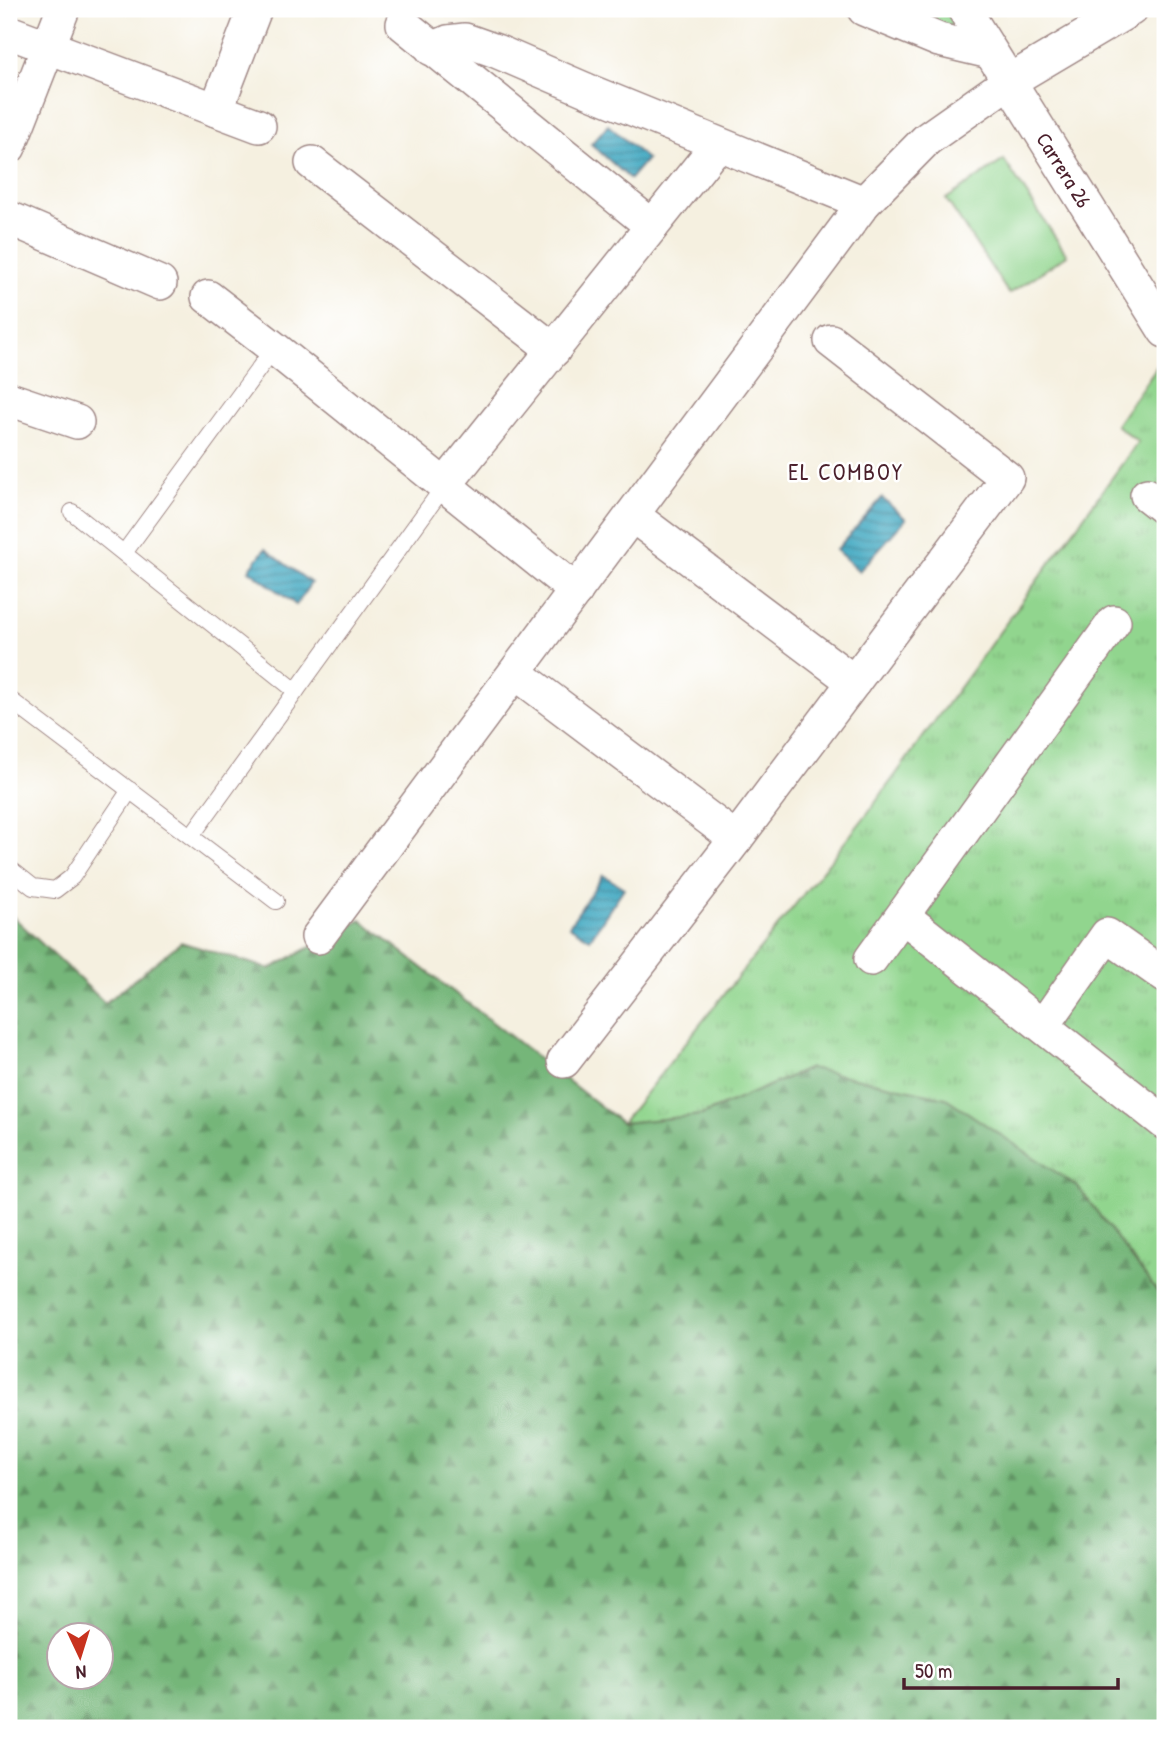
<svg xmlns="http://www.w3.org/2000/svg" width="1174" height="1737" viewBox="0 0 1174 1737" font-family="'Patrick Hand',sans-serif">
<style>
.grass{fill:url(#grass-tufts);stroke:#6e7a5c;stroke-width:2}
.forest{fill:url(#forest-firs);stroke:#5f6a52;stroke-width:2;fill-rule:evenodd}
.green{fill:#91d58e;stroke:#6e7a5c;stroke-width:2}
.water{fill:url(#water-rules);stroke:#466476;stroke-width:2}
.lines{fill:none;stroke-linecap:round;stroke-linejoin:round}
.lane-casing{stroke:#a08886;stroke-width:18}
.street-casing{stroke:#a08886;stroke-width:36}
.lane{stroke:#fff;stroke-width:16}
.street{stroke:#fff;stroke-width:33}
.labels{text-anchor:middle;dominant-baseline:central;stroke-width:5;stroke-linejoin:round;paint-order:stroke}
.street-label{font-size:21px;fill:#4a1f2b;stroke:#fff}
.neighbourhood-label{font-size:23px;letter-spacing:2px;fill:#4a1f2b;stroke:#fff}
</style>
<defs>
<pattern id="grass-tufts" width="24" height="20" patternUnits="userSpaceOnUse" patternTransform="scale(1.75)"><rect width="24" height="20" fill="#91d58e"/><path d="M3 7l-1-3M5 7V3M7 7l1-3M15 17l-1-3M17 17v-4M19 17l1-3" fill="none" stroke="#7fb67b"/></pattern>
<pattern id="forest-firs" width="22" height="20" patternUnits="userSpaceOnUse" patternTransform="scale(1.75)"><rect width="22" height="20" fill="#74b679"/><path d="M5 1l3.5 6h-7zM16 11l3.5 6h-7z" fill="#619363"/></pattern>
<pattern id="water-rules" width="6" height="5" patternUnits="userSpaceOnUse" patternTransform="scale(1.75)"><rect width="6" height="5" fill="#41a8c1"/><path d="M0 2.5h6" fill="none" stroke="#38889d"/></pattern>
</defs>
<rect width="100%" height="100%" fill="#fff"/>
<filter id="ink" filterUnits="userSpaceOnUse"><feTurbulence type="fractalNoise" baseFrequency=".0143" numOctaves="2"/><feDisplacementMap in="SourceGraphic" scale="14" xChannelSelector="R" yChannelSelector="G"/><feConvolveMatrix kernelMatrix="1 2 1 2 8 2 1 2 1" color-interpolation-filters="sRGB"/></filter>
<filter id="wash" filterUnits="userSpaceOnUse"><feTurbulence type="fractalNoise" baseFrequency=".00686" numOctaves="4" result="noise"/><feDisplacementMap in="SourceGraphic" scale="28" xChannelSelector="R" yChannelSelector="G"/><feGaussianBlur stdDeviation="1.57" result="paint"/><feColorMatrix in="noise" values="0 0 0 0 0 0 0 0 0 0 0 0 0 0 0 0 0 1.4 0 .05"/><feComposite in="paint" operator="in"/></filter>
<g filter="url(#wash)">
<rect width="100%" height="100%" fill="#f5f0e0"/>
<!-- grass -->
<g class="grass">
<polygon points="893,9 951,9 968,36"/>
<polygon points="1165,355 1165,1302 1078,1187 810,1068 702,1115 622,1123 867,814 1138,442 1116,425"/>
</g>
<!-- forest -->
<path class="forest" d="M9,913L105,1003L181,942L270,969L361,920L622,1123L702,1115L810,1068L946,1098L1078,1187L1165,1302V1728H9ZM60,1636H102V1678H60Z"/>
<!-- green -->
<polygon class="green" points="1004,160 1067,255 1009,294 946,199"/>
<!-- water -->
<g class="water">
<polygon points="608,125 647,159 630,179 591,144"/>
<polygon points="882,498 906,519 859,571 836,550"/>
<polygon points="265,549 311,583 296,605 249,570"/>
<polygon points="603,875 624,888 590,939 569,926"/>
</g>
</g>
<g filter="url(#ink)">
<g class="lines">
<defs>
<g id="lane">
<polyline points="72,512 296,691"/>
<polyline points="124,553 274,348"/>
<polyline points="9,699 276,901"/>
<polyline points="192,835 445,485"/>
<polyline points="9,868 33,887 55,890 72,877 130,790"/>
</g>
<g id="street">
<polyline points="864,9 939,40 990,52"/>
<polyline points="964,9 1165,331"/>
<polyline points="403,24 652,226"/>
<polyline points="9,32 259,126"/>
<polyline points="432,49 448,42 465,40 496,51 591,92 864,203"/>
<polyline points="216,110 255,9"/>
<polyline points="9,147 63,9"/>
<polyline points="312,163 554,350"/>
<polyline points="9,218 160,283"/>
<polyline points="208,297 274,348 576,591"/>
<polyline points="9,399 77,422"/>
<polyline points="445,485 718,144"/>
<polyline points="1147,495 1165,509"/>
<polyline points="632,515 854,682"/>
<polyline points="516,673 736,839"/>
<polyline points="904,917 1165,1123"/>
<polyline points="318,937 864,203 927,139 1008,82 1131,9"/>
<polyline points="871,959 1114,622"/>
<polyline points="1043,1026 1107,935 1165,976"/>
<polyline points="564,1061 736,839 1007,478 831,341"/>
</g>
</defs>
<!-- lane casing -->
<use href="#lane" class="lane-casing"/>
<!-- street casing -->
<use href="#street" class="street-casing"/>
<!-- lane -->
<use href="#lane" class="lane"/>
<!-- street -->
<use href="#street" class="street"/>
</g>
</g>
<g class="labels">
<!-- street labels -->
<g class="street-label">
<text transform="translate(1064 170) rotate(58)">Carrera 26</text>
</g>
<!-- neighbourhood labels -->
<g class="neighbourhood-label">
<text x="846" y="471">EL COMBOY</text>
</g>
</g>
<!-- margin -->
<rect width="1174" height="1737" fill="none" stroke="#fff" stroke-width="35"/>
<!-- north arrow -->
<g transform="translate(80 1656) rotate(176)"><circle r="33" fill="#ffffff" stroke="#b7a5aa" stroke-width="2"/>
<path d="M0-5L12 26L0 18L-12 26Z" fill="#c8321e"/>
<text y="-10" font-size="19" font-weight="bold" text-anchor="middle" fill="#4a1f2b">N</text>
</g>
<!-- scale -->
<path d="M904 1678v10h214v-10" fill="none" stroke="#4a1f2b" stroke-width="3.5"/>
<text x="915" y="1678" font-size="21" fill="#4a1f2b" stroke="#ffffff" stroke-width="5" paint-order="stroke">50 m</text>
</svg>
